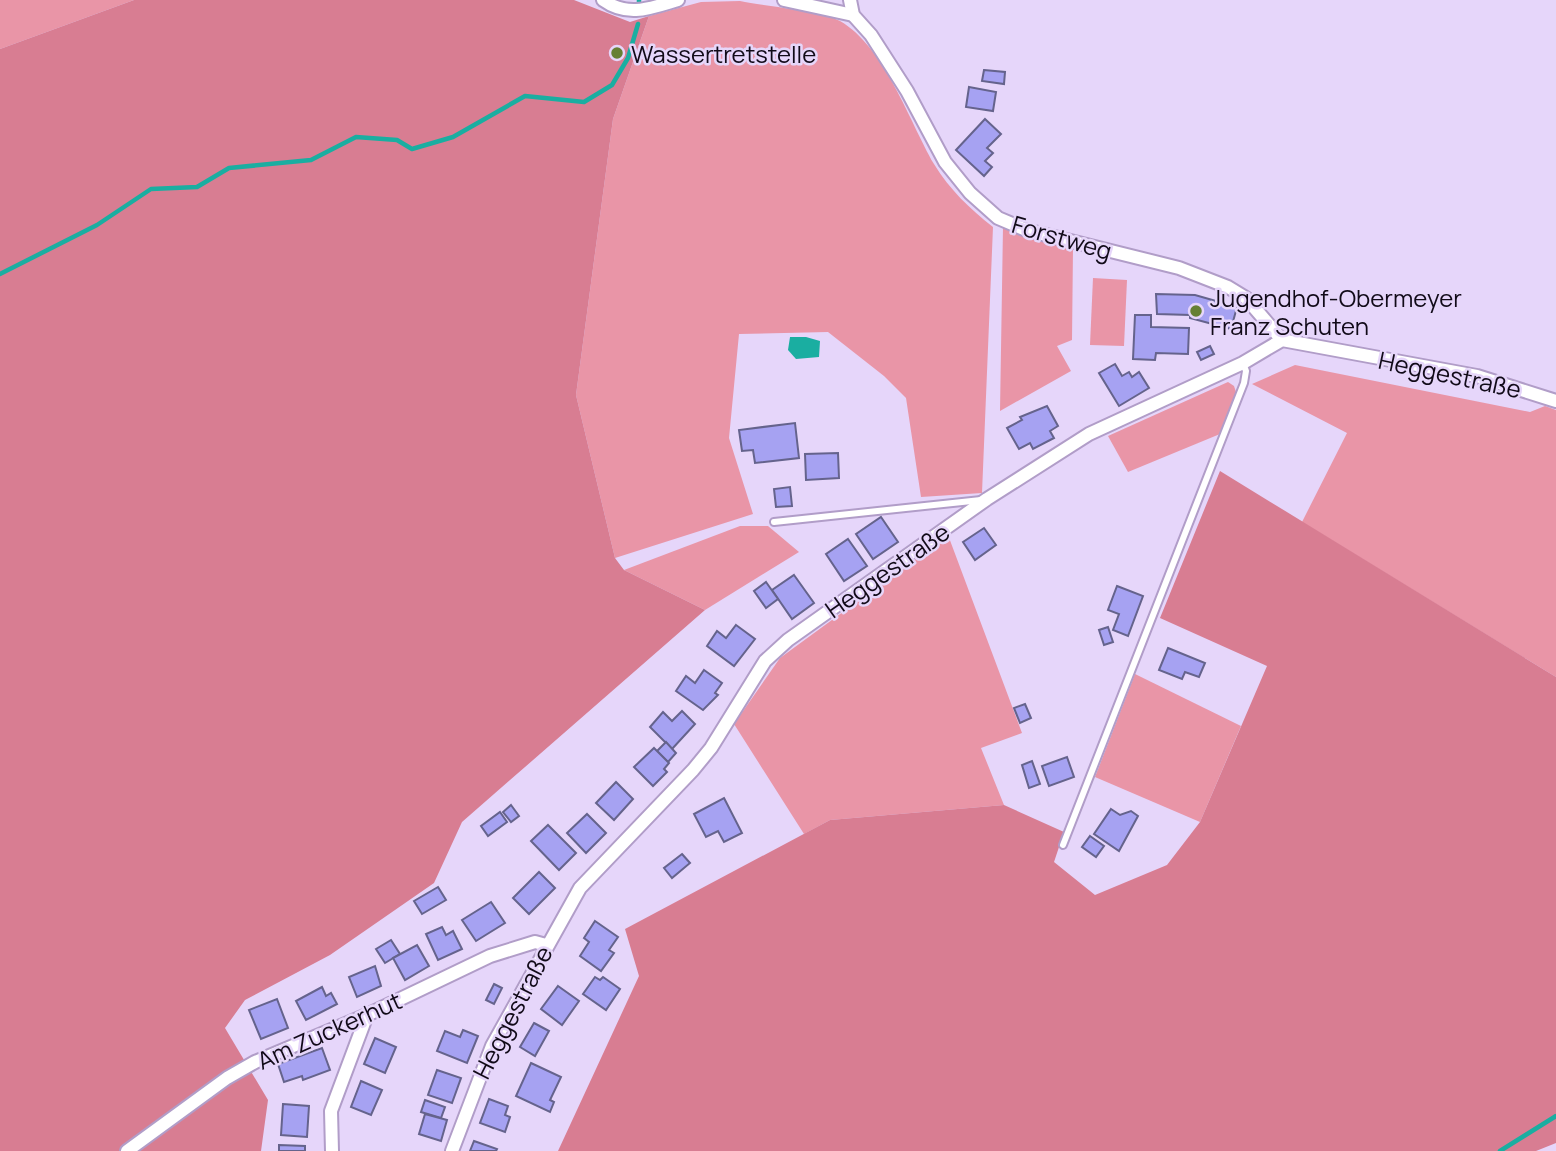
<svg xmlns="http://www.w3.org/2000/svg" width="1556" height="1151" viewBox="0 0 1556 1151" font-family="Manrope,sans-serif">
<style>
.green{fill:#e995a7}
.forest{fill:#d87d92}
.water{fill:#1aaea1}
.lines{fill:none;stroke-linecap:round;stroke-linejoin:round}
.stream{stroke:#1aaea1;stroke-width:4.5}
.building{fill:#a6a2f2;stroke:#65638c;stroke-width:2}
.service-casing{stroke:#b19dc8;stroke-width:10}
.minor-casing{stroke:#b19dc8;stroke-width:16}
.service{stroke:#fff;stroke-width:6}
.minor{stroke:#fff;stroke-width:12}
.poi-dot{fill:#668034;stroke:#e6d6fa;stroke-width:2.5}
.labels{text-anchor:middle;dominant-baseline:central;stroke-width:5;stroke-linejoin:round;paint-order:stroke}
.poi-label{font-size:24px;fill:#110a18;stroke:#e6d6fa;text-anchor:start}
.street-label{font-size:24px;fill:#110a18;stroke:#e6d6fa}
</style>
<rect width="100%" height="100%" fill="#e6d6fa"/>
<!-- green -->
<g class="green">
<polygon points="0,0 134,0 0,49"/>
<path d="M740,1C763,6 822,11 840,21C885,47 909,121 934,164C950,190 969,208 993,227L982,493L921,497L906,398L884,376L828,332L739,334L729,438L753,514L615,558L576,395L613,119L649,16L701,2Z"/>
<polygon points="1003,227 1073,248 1072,340 1057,346 1071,371 1000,411"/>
<polygon points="1093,278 1127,280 1124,346 1090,345"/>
<polygon points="1295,365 1530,412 1545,406 1556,410 1556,677 1302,522 1347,433 1252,384"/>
<polygon points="1228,382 1234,386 1236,392 1220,434 1128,472 1108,436"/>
<polygon points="740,526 768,526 799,552 705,610 624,570"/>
<polygon points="948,535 1022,733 981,748 1004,805 830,820 804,834 734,724 780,658"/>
<polygon points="1135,674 1241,726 1200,822 1095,777"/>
</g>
<!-- forest -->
<g class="forest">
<polygon points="134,0 574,0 630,22 649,16 613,119 576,395 615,558 624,570 705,610 462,822 434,883 330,955 245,1000 225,1028 268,1100 261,1151 0,1151 0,49"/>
<polygon points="1220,471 1556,677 1556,1143 1536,1151 558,1151 639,976 625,929 830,820 1004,805 1064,832 1054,862 1095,895 1167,865 1200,822 1267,666 1160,618"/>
</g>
<!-- water -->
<polygon class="water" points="790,337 806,337 820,341 819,357 796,359 788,350"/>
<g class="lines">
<!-- stream -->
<g class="stream">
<polyline points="639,2 639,0"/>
<polyline points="0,274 97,225 151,189 197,187 229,168 311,160 356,137 397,140 412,149 453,137 525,96 584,102 612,85 628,58 638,24"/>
<polyline points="1500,1151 1556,1116"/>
</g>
</g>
<!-- building -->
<g class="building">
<polygon points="984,70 1005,72 1004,84 982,81"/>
<polygon points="969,87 996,92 993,111 966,107"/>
<polygon points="985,119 1001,134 987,148 993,153 985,161 992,167 984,176 956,150"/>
<polygon points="1156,294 1195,295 1237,307 1231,329 1190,318 1190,315 1157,314"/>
<polygon points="1135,315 1151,315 1151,327 1189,328 1188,354 1156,353 1155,360 1133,359"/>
<polygon points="1210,346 1214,354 1201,360 1197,352"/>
<polygon points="1115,364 1122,376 1129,372 1132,377 1139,372 1149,388 1119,406 1099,373"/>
<polygon points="1047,406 1058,426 1050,431 1054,438 1033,449 1030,443 1019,449 1007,428 1022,420 1020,417"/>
<polygon points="795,423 799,458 755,463 753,450 742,451 739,430"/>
<polygon points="838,453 839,478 806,480 805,454"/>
<polygon points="790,487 792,506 776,507 774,489"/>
<polygon points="881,517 898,542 873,559 856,534"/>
<polygon points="984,528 996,545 975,560 963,542"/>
<polygon points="848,539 867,566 844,581 826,554"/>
<polygon points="794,575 814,603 792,619 772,590"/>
<polygon points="766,582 778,599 766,608 754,591"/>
<polygon points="1117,586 1143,596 1128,636 1113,630 1119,614 1108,610"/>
<polygon points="736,625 755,639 734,666 707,646 717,631 726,638"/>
<polygon points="1108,627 1113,642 1104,645 1099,630"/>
<polygon points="1168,648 1205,663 1199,677 1185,672 1182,679 1159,670"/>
<polygon points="704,670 722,683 715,693 718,695 703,710 676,691 686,676 695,683"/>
<polygon points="1025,704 1031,718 1020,723 1014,708"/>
<polygon points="682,711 695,724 672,749 650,727 663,712 672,721"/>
<polygon points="666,742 676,753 668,762 657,751"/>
<polygon points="654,748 669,763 664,769 667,772 653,786 634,767"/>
<polygon points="1067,757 1074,777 1049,786 1042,766"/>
<polygon points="1032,761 1040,784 1029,788 1022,765"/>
<polygon points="616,782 633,799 614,820 596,803"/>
<polygon points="724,798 742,833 724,842 718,831 706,837 694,814"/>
<polygon points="511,805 519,816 511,822 503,812"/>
<polygon points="1111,809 1120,815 1131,811 1138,816 1119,851 1094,834"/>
<polygon points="500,812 507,822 488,836 481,826"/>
<polygon points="587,814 606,833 586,853 567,833"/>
<polygon points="548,825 576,853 559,870 531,841"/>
<polygon points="1090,836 1104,846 1096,857 1082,847"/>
<polygon points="682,854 690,863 672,878 664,868"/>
<polygon points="539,872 555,888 529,914 513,898"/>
<polygon points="438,887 446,900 422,914 414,901"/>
<polygon points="491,902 505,923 476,941 462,920"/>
<polygon points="595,921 618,937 609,950 614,953 601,971 580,956 589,942 584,938"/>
<polygon points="442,927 446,935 453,931 462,949 438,960 426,934"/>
<polygon points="391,940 400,954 385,963 376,949"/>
<polygon points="417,945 429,966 405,980 393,958"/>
<polygon points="375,966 381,986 357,997 349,977"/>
<polygon points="595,977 600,980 603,977 620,989 606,1010 583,994"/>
<polygon points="494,984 502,988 494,1004 486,1000"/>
<polygon points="558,986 579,1001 562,1025 541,1009"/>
<polygon points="322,987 326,996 331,993 337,1004 306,1020 296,1001"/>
<polygon points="277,999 288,1028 261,1039 249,1010"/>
<polygon points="534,1023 549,1031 535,1056 520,1047"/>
<polygon points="463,1030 478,1036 467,1063 437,1051 445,1031 460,1037"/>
<polygon points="375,1038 396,1047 385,1073 364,1064"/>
<polygon points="322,1048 330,1070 303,1080 302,1076 284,1082 278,1064"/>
<polygon points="531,1063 561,1077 550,1100 554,1102 550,1112 516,1096"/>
<polygon points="437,1070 461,1078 452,1103 428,1095"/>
<polygon points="361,1081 382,1090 371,1115 351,1107"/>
<polygon points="489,1099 508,1106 505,1115 510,1117 505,1132 480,1123"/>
<polygon points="425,1100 445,1107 441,1118 421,1112"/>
<polygon points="283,1104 309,1106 307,1137 281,1135"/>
<polygon points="425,1114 447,1120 441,1141 419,1134"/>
<polygon points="474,1141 497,1149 496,1151 470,1151"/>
<polygon points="279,1145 305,1146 305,1151 279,1151"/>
</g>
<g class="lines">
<defs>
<g id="service">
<polyline points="774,522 981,500"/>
<polyline points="1063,845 1244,383 1246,371 1243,363"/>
</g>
<g id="minor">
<path d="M603,0C628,18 651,8 678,0"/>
<polyline points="784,0 853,15"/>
<polyline points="850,0 853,15 871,35 907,91 945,162 970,193 998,218 1026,230 1179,268 1228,287 1246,298 1282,340"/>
<polyline points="127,1151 227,1078 255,1062 367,1015 490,956 535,942 546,945"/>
<polyline points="332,1151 331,1111 367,1015"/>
<polyline points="452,1151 492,1046 580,888 693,770 711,748 765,661 788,640 987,499 1089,434 1243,363 1282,340 1477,376 1556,401"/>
</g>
</defs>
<!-- service casing -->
<use href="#service" class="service-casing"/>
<!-- minor casing -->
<use href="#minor" class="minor-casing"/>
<!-- service -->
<use href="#service" class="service"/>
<!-- minor -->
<use href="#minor" class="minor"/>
</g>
<!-- markers -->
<g class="poi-dot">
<circle cx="617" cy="53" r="7"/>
<circle cx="1196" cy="311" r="7"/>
</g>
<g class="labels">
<!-- poi labels -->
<g class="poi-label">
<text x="631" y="53">Wassertretstelle</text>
<text x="1210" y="297">Jugendhof-Obermeyer<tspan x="1210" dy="28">Franz Schuten</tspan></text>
</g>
<!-- street labels -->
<g class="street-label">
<text transform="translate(1062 237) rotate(16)">Forstweg</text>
<text transform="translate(1450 374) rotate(12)">Heggestraße</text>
<text transform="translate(887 570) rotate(-35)">Heggestraße</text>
<text transform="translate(512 1012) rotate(-63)">Heggestraße</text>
<text transform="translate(329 1030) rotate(-24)">Am Zuckerhut</text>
</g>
</g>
</svg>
